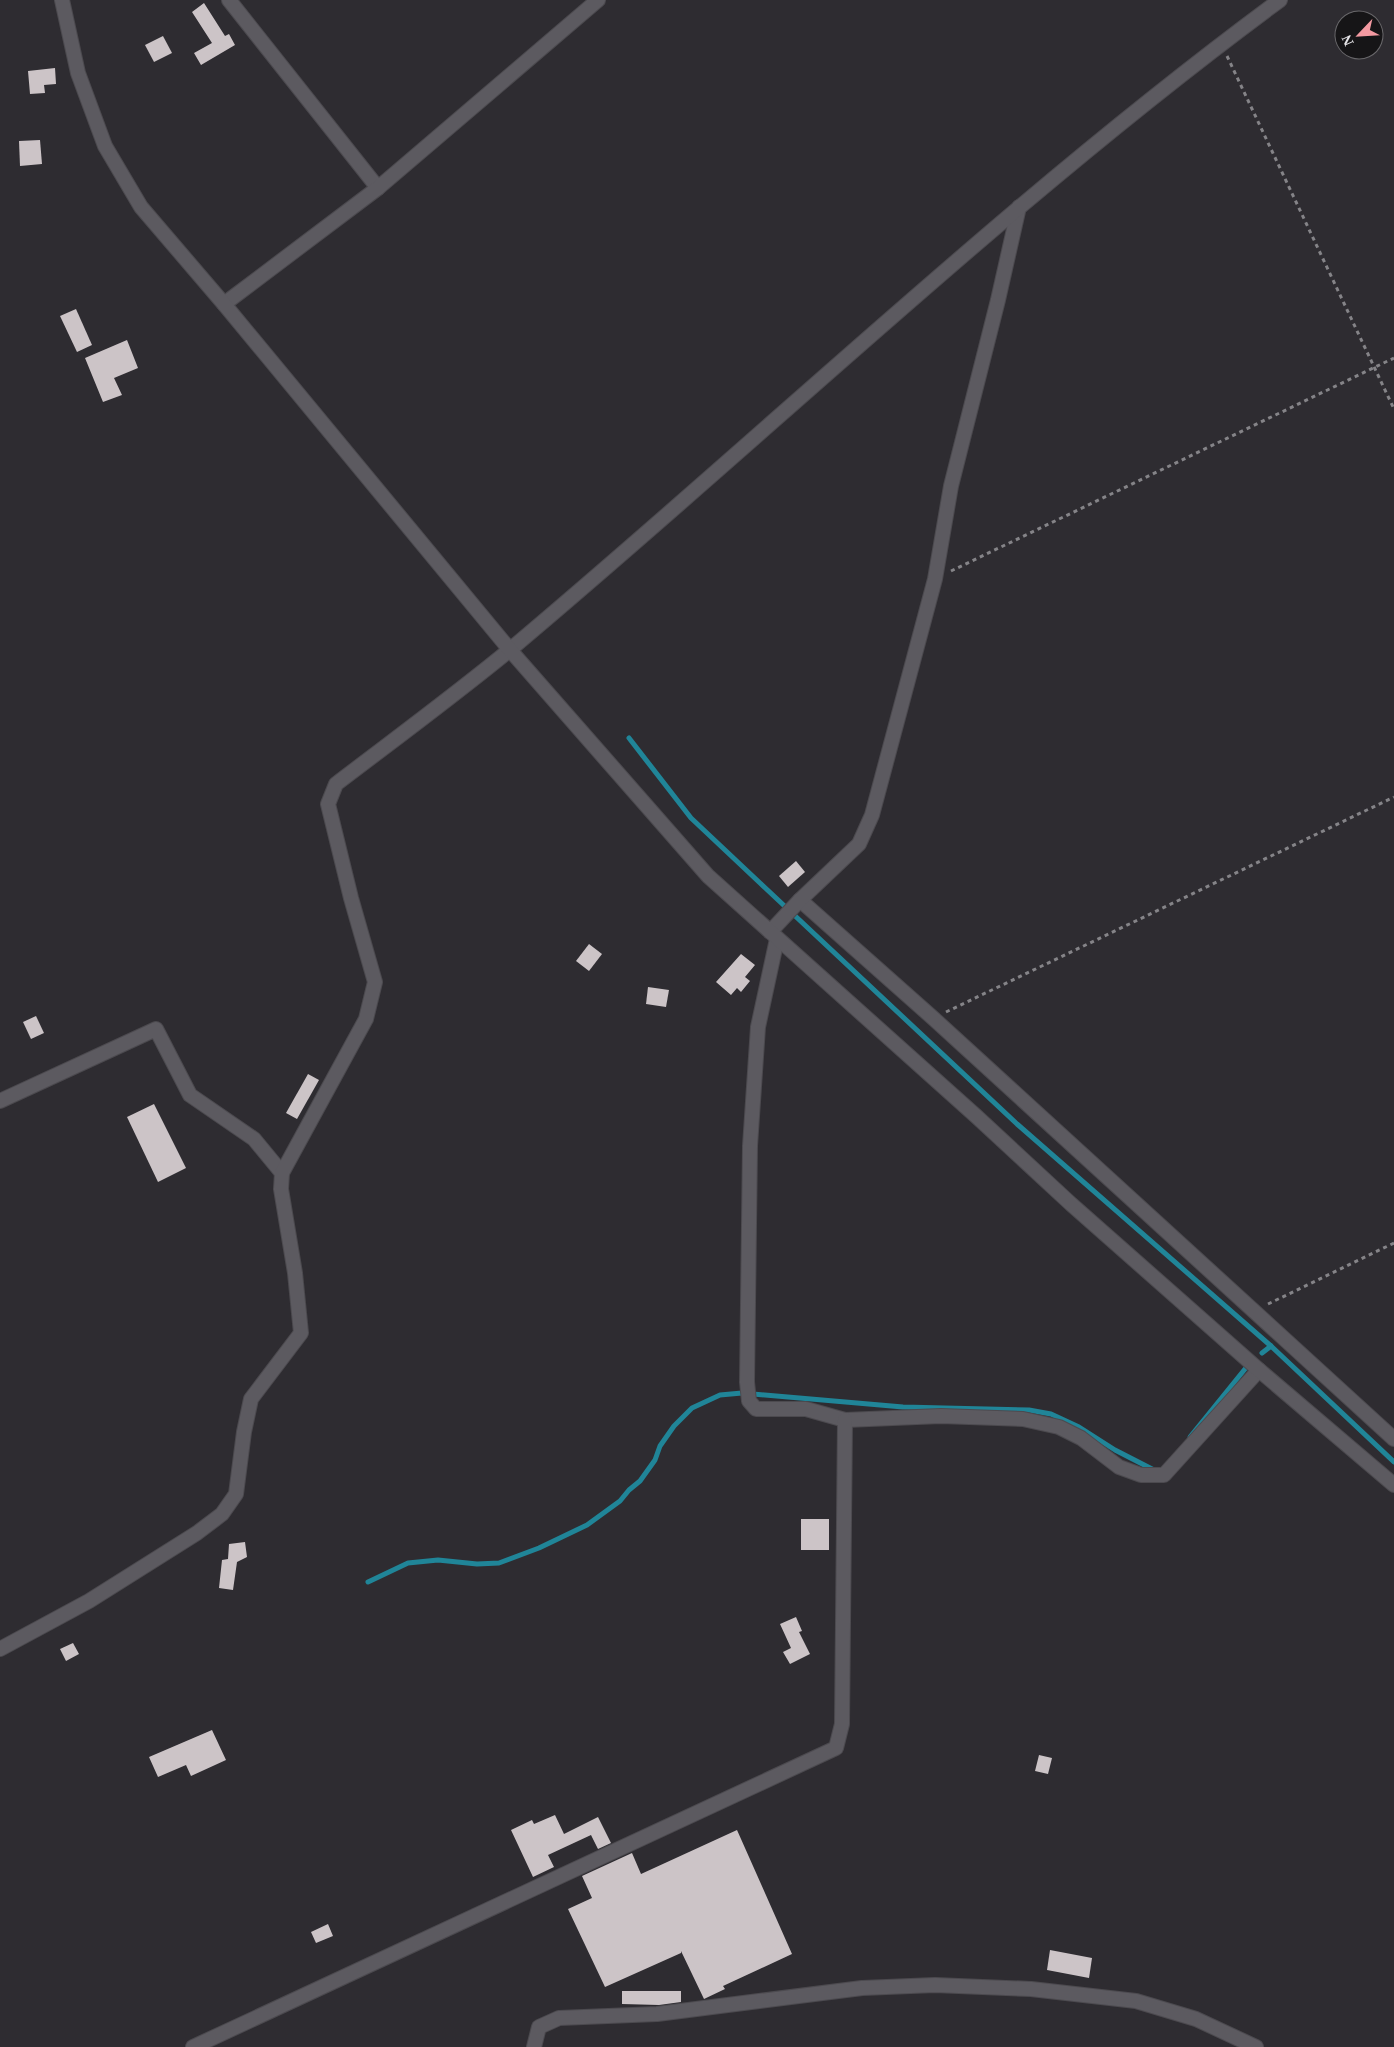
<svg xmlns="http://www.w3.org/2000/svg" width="1394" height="2047" viewBox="0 0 1394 2047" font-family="Georgia,serif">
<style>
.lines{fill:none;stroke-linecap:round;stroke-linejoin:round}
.stream{stroke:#208598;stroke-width:5}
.building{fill:#ccc4c7}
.minor-casing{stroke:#4c4a4f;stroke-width:16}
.tertiary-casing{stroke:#4c4a4f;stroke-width:16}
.path{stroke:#858488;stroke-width:3;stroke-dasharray:4 4;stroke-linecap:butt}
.minor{stroke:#5c5a60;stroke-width:14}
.tertiary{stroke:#5c5a60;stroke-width:14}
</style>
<rect width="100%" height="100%" fill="#2e2c31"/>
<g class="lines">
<!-- stream -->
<g class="stream">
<polyline points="629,738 691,818 760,883 1017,1124 1271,1346 1394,1462"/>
<polyline points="1262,1353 1271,1346"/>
<polyline points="1190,1437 1245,1369"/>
<polyline points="368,1582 408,1563 438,1560 477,1564 499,1563 539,1548 587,1525 620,1501 629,1490 640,1481 655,1460 660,1446 674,1426 692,1408 720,1395 742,1393 903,1407 1029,1410 1051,1414 1079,1427 1115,1450 1154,1470"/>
</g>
</g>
<!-- building -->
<g class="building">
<polygon points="204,3 225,36 229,34 235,45 201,65 194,53 212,43 192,12"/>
<polygon points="163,36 172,53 154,62 145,45"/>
<polygon points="55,68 56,84 44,85 45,93 30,94 28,71"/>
<polygon points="40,140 42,164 20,166 19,141"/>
<polygon points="76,309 92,345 77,352 60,316"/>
<polygon points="127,340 138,368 114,378 122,395 103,402 85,358"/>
<polygon points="796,861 805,872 788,887 779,876"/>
<polygon points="589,944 602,954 589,971 576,961"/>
<polygon points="741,954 755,965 745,977 750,981 741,992 737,988 731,995 716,982"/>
<polygon points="648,987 669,990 666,1007 646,1004"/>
<polygon points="36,1016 44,1033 31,1039 23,1022"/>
<polygon points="308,1074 319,1080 297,1119 286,1113"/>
<polygon points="154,1104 186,1168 158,1182 127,1117"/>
<rect x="801" y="1519" width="28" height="31"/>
<polygon points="245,1542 247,1557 237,1562 233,1590 219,1588 222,1560 228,1559 229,1544"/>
<polygon points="796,1617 802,1631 799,1632 810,1654 790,1664 783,1652 791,1648 780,1624"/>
<polygon points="73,1643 79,1654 66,1661 60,1649"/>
<polygon points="212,1730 226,1760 191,1776 186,1765 158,1777 149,1757"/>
<polygon points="1039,1755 1052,1758 1048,1774 1035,1771"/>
<polygon points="555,1815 564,1834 598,1817 611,1843 598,1849 591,1835 548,1855 554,1867 533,1877 511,1830 532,1820 534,1824"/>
<polygon points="737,1830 792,1954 723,1986 725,1989 704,1999 681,1951 681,1953 605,1987 568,1909 592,1898 582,1876 632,1853 641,1874"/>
<polygon points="328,1924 333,1936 316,1943 311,1932"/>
<polygon points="1050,1950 1092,1958 1089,1978 1047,1970"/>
<polygon points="622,1991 681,1991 681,2002 659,2005 622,2004"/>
</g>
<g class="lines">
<defs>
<g id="minor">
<polyline points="229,0 378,188"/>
<polyline points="224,304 378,188 598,0"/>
<polyline points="800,900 933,1018 1394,1439"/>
<polyline points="770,932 800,900 859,844 872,815 935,579 951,486 998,300 1019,207"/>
<polyline points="777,939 758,1027 750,1146 747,1382 749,1401 756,1409 806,1409 845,1420 941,1416 1023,1419 1059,1427 1081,1438 1119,1467 1141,1475 1164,1475 1259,1370"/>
<polyline points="0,1101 156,1029 190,1095 254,1139 282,1173"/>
<path d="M0,1649L89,1601L197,1533L222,1514L236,1494L244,1432L251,1399L301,1333L295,1273L281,1189L282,1173L366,1019L375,982L351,898L328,804L336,784C395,739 455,695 512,648C768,433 1010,199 1280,0"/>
<polyline points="193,2047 836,1748 842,1724 845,1420"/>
<polyline points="534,2047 539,2027 559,2018 657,2014 862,1988 935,1985 1031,1989 1136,2001 1196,2019 1256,2047"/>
</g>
<polyline id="tertiary" points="62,0 78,73 105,146 141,207 224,304 510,650 708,876 976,1116 1071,1204 1259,1370 1394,1485"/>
</defs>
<!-- minor casing -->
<use href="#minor" class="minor-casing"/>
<!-- tertiary casing -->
<use href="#tertiary" class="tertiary-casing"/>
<!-- path -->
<g class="path">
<polyline points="1227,56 1394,409"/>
<polyline points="951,571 1394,358"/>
<polyline points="946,1012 1394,797"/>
<polyline points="1268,1304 1394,1243"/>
</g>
<!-- minor -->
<use href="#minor" class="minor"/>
<!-- tertiary -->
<use href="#tertiary" class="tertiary"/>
</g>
<!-- north arrow -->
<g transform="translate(1359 35) rotate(245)"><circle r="24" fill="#161517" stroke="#69686b"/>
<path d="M0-4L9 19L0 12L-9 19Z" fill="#f49aa2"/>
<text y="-8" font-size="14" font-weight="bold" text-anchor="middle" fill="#e6e5e9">N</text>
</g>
</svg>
